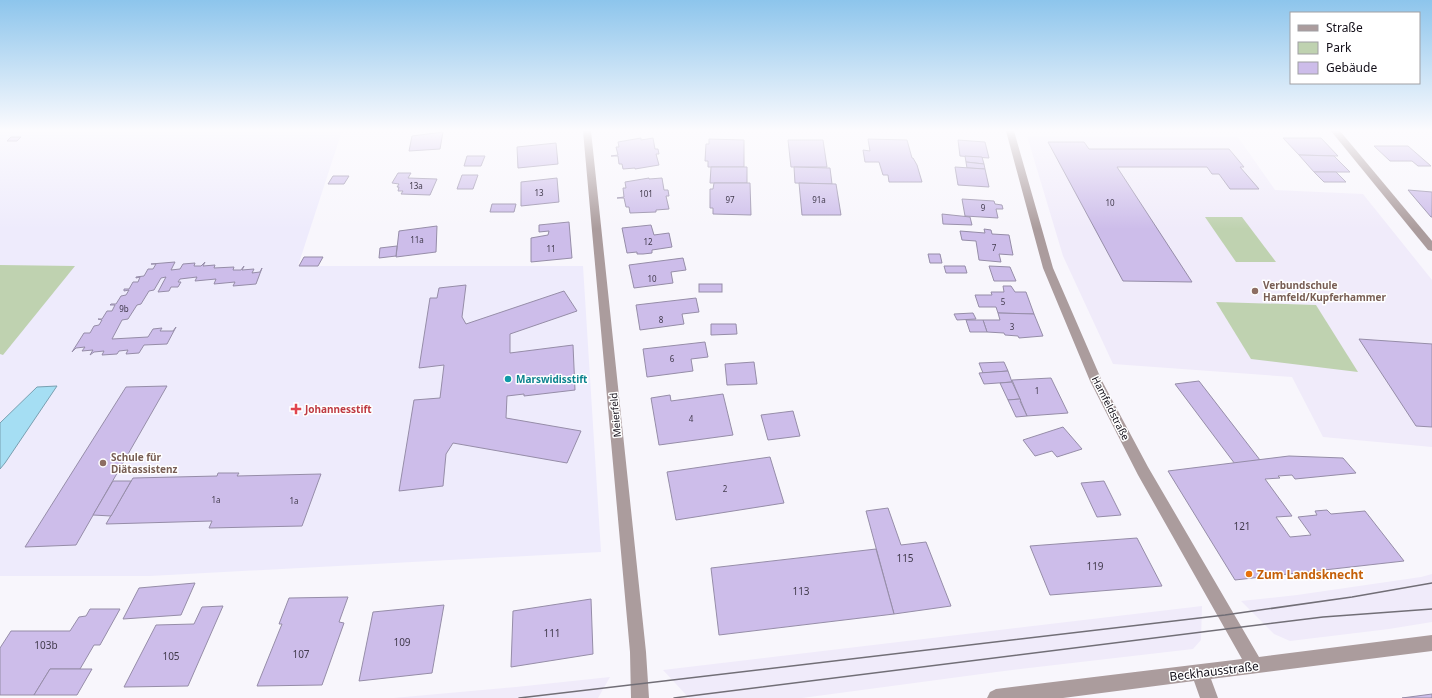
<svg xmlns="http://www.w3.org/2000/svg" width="1432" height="698" viewBox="0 0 1432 698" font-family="'Noto Sans',sans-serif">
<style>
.built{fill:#f0ebfa}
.medical{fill:#eeebfc}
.green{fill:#bfd2b0}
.water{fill:#a5def3;stroke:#79a0b1}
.building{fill:#cdbdea;stroke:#968da8}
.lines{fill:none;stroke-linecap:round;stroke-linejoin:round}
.minor{fill:#ab9c9d;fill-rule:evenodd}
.tram{stroke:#716e76;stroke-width:1.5}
.education-dot{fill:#8d6e63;stroke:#fff;stroke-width:1.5}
.culture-dot{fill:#0f9aa8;stroke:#fff;stroke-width:1.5}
.health-dot{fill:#e0444e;stroke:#fff;stroke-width:1.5}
.food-dot{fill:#e8710a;stroke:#fff;stroke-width:1.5}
.labels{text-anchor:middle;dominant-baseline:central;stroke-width:3;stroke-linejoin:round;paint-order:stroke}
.number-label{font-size:8px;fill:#413a4c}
.education-label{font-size:10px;font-weight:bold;fill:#785e54;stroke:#fff;text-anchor:start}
.culture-label{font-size:10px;font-weight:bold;fill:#0d838f;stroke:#fff;text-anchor:start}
.street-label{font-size:10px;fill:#120e18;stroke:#fff}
.health-label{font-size:10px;font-weight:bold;fill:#be3a42;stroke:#fff;text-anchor:start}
.near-number-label{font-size:10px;fill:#413a4c}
.near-food-label{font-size:12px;font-weight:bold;fill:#c56008;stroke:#fff;text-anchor:start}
.near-street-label{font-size:12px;fill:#120e18;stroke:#fff}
</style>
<rect width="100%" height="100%" fill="#f8f6fc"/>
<!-- built -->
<g class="built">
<polygon points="1027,136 1238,137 1275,190 1363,194 1432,280 1432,447 1323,437 1292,377 1113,364 1063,256"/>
<polygon points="1432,574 1432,622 1389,629 1290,641 1274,634 1241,601 1297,595 1421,577"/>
<polygon points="1202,606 1201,640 1193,649 1004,671 802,698 689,698 663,670"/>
<polygon points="610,677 598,698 393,698 516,687"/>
</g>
<!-- medical -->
<polygon class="medical" points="0,131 342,131 298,266 583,266 601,552 150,576 0,576"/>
<!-- green -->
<g class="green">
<polygon points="1205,217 1242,217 1276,262 1236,262"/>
<polygon points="0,265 75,266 3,355 0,354"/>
<polygon points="1216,302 1316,305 1358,372 1251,359"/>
</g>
<!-- water -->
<polygon class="water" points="57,386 5,463 0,469 0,423 37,387"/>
<!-- building -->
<g class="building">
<polygon points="443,132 440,149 409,151 412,136"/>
<polygon points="11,137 21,137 17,141 7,141"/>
<polygon points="641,138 641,140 653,138 655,149 658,149 659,154 656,154 659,165 635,169 635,168 623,169 622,164 619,164 618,156 611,156 618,155 616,147 619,147 618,142"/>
<polygon points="1283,138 1321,138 1338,156 1299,155"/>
<polygon points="709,139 744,140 744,167 708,167 708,161 705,161 706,144 709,144"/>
<polygon points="868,139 907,140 912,158 913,158 917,165 922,182 889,182 888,175 883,175 879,162 865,162 863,150 870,151"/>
<polygon points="788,140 823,140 827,167 791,167"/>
<polygon points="958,140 985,142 989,158 960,156"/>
<polygon points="1048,142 1084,142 1089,149 1229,149 1244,167 1240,167 1259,189 1230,189 1219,174 1212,174 1207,167 1117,167 1192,282 1123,281"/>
<polygon points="556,143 558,164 518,168 517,147"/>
<polygon points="1374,146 1408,146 1431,166 1418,166 1412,161 1390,161"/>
<polygon points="1299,155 1334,156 1350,172 1314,172"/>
<polygon points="467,156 485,156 481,166 464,166"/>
<polygon points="965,156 982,157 984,164 966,162"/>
<polygon points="966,162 984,164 985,169 967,168"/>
<polygon points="711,167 747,167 747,183 710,183"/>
<polygon points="794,167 830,168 832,184 795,183"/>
<polygon points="955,167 985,169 989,187 958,185"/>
<polygon points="1314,172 1336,172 1346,182 1324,182"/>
<polygon points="398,173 411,173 408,178 437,179 430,195 401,194 403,191 398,191 399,187 397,187 399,184 392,183"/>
<polygon points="462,175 478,175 473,189 457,189"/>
<polygon points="333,176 349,176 344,184 328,184"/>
<polygon points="557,178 559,202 521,206 521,182"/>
<polygon points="649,178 649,179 662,178 664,190 668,190 669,196 666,196 669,209 656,210 656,212 630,213 629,207 626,207 624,198 617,198 624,197 623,188 626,188 625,182"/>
<polygon points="714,183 750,183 751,215 713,214 713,208 710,208 710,189 713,189"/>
<polygon points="799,183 836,184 841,215 802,215"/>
<polygon points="1408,190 1432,192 1432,217 1431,217"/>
<polygon points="962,199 994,201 995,204 1002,205 1003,209 996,209 998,218 965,216"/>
<polygon points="492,204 516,204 514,212 490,212"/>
<polygon points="942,214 970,217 972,225 943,224"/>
<polygon points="569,222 572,258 531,262 531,238 548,235 549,231 539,232 539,225"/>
<polygon points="651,225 654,235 669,233 672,247 652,250 652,253 643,254 637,254 637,252 627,253 622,228"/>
<polygon points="437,226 436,252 396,257 399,231"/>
<polygon points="984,229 991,230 992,234 1009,235 1013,255 999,254 1001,262 979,260 976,241 962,240 960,231 985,233"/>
<polygon points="397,246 396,256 379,258 380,248"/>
<polygon points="928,254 940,254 942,263 930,263"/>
<polygon points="304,257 323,257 318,266 299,266"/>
<polygon points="683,258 686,270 671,272 673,283 634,288 629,265"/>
<polygon points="175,262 171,270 180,269 183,264 195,263 194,266 201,266 205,262 203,266 215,265 214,268 234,267 233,270 241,270 244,266 242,270 254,269 252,273 260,272 262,268 256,284 233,286 235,282 214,284 216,279 195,281 197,277 180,279 178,282 181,282 178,287 171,287 169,291 158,292 166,277 161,278 154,290 149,291 141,304 137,305 128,319 122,320 112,339 148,337 153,329 162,328 160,331 173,331 176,327 167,344 144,345 139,353 126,354 128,350 119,351 117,354 102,355 104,351 94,352 90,355 93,350 82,351 85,347 76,348 72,352 84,333 90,333 94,326 99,325 102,320 98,319 102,319 107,311 112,311 115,305 110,305 111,304 116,304 121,296 126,295 129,290 124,291 124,289 129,289 133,282 138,282 140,277 136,278 136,277 144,276 148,269 153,269 156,264 151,264"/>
<polygon points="944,266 965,266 967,273 946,273"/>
<polygon points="989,266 1010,267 1016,281 994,281"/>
<rect x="699" y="284" width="23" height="8"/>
<polygon points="466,285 462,317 466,324 564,291 577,311 510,334 510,353 573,345 575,390 524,396 524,394 507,396 506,418 581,431 567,463 453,443 446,454 443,486 399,491 414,400 440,398 444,365 419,368 430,298 437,298 439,288"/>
<polygon points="1003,286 1011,286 1015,292 1026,292 1034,314 998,313 996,307 979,307 975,295 992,295 991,292 1004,292"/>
<polygon points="696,298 699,312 682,314 684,324 640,330 636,305"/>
<polygon points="973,313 976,319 957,320 954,314"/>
<polygon points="998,313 1034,314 1043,336 1019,338 1018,336 1005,335 1004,333 987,332 983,320 1000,320"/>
<polygon points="966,320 983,320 987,332 970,332"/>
<polygon points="711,324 736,324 737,334 711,335"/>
<polygon points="1359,339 1432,344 1432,427 1416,426"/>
<polygon points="705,342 708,357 691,359 693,371 647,377 643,349"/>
<polygon points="754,362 757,384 727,385 725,364"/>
<polygon points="1004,362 1008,371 983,373 979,363"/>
<polygon points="1008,371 1012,382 984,384 979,373"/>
<polygon points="1051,378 1068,413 1027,416 1012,380"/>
<polygon points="1199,381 1260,460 1235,464 1175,384"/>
<polygon points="1012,382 1020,399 1008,400 1000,383"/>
<polygon points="167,386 76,545 25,547 126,387"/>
<polygon points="723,394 733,435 659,445 651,398 670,395 671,401"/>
<polygon points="1020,399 1021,400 1020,401 1027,416 1016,417 1008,400"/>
<polygon points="793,411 800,436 768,440 761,415"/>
<polygon points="1063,427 1082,449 1057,457 1052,451 1035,456 1023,440"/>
<polygon points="1289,456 1343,458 1356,473 1295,479 1292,475 1278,476 1280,478 1265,479 1292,516 1276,517 1290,537 1311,535 1298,517 1317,515 1315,511 1327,510 1331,514 1365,511 1404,561 1235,580 1168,471"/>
<polygon points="770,457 784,503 676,520 667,472"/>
<polygon points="218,473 239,473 237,476 321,474 302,526 209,528 212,521 106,524 133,478 217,476"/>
<polygon points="113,481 131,481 111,516 93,515"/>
<polygon points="1104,481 1121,515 1097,517 1081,483"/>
<polygon points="888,508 901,545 926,542 951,606 894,614 866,511"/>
<polygon points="1137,538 1162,586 1050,595 1030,546"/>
<polygon points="876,549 894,614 719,635 711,568"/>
<polygon points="195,583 181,615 123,619 139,588"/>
<polygon points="348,597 339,622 344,623 322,685 257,686 282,624 279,624 289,598"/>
<polygon points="591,599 593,654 511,667 513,611"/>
<polygon points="444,605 432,673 359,681 373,612"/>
<polygon points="223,606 188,686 124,687 156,625 194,624 202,607"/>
<polygon points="90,609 120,609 100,645 94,645 80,669 50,669 34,695 0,695 0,648 11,631 70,631 79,617 86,616"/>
<polygon points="50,669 92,669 77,695 34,695"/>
<polygon points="1432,694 1432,698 1402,698"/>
</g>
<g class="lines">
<!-- minor -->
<g class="minor">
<polygon points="583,131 591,131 646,652 649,698 631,698 630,652"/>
<polygon points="1006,131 1014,131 1053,268 1102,381 1148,467 1259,657 1432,635 1432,651 1211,679 1218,698 1200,698 1194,681 1063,698 987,698 990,692 996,689 1242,659 1138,475 1090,381 1043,268"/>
<polygon points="1331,131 1340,131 1432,241 1432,251 1428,250"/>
</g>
<!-- tram -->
<g class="tram">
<polyline points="519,698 1225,615 1352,597 1432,583"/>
<polyline points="674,698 1323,617 1432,609"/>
</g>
</g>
<!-- sky -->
<linearGradient id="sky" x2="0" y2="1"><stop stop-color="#8dc5ec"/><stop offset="0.57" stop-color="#fcfbfe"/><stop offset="1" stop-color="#fcfbfe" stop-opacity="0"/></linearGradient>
<rect width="1432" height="229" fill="url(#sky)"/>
<!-- markers -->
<g class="education-dot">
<circle cx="1255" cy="291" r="4"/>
<circle cx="103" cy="463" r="4"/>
</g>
<circle class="culture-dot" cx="508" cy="379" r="4"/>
<path class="health-dot" d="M294 403h4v4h4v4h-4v4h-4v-4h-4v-4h4z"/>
<circle class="food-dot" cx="1249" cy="574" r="4"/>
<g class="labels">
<!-- number labels -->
<g class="number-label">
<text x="416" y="185">13a</text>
<text x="539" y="192">13</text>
<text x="646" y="193">101</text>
<text x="730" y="199">97</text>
<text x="819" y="199">91a</text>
<text x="1110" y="202">10</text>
<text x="983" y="207">9</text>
<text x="417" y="239">11a</text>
<text x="648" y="241">12</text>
<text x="994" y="247">7</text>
<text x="551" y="248">11</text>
<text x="652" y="278">10</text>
<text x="1003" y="301">5</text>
<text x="124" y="308">9b</text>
<text x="661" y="319">8</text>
<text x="1012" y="326">3</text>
<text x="672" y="358">6</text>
<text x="1037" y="390">1</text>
<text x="691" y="418">4</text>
<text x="725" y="488">2</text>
<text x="216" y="499">1a</text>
<text x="294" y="500">1a</text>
</g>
<!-- education labels -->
<g class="education-label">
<text x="1263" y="285">Verbundschule<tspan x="1263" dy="12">Hamfeld/Kupferhammer</tspan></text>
<text x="111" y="457">Schule für<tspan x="111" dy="12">Diätassistenz</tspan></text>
</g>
<!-- culture labels -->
<g class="culture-label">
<text x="516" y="379">Marswidisstift</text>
</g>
<!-- street labels -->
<g class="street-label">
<text transform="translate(1111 408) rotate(63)">Hamfeldstraße</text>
<text transform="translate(615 415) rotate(-95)">Meierfeld</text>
</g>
<!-- health labels -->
<g class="health-label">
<text x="305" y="409">Johannesstift</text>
</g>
<!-- near-number labels -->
<g class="near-number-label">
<text x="1242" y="526">121</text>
<text x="905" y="558">115</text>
<text x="1095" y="566">119</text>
<text x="801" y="591">113</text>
<text x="552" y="633">111</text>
<text x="402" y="642">109</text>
<text x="46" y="645">103b</text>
<text x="301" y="654">107</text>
<text x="171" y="656">105</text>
</g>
<!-- near-food labels -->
<g class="near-food-label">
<text x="1257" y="574">Zum Landsknecht</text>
</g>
<!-- near-street labels -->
<g class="near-street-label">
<text transform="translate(1214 671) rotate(-7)">Beckhausstraße</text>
</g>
</g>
<!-- legend -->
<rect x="1290" y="12" width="130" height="72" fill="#ffffff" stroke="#a09fa3"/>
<rect x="1298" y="25" width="20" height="6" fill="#ab9c9d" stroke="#a09fa3"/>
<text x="1326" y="32" font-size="12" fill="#120e18">Straße</text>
<rect x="1298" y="42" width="20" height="12" fill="#bfd2b0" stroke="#a09fa3"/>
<text x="1326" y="52" font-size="12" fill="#120e18">Park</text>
<rect x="1298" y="62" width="20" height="12" fill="#cdbdea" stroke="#a09fa3"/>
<text x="1326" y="72" font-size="12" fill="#120e18">Gebäude</text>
</svg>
